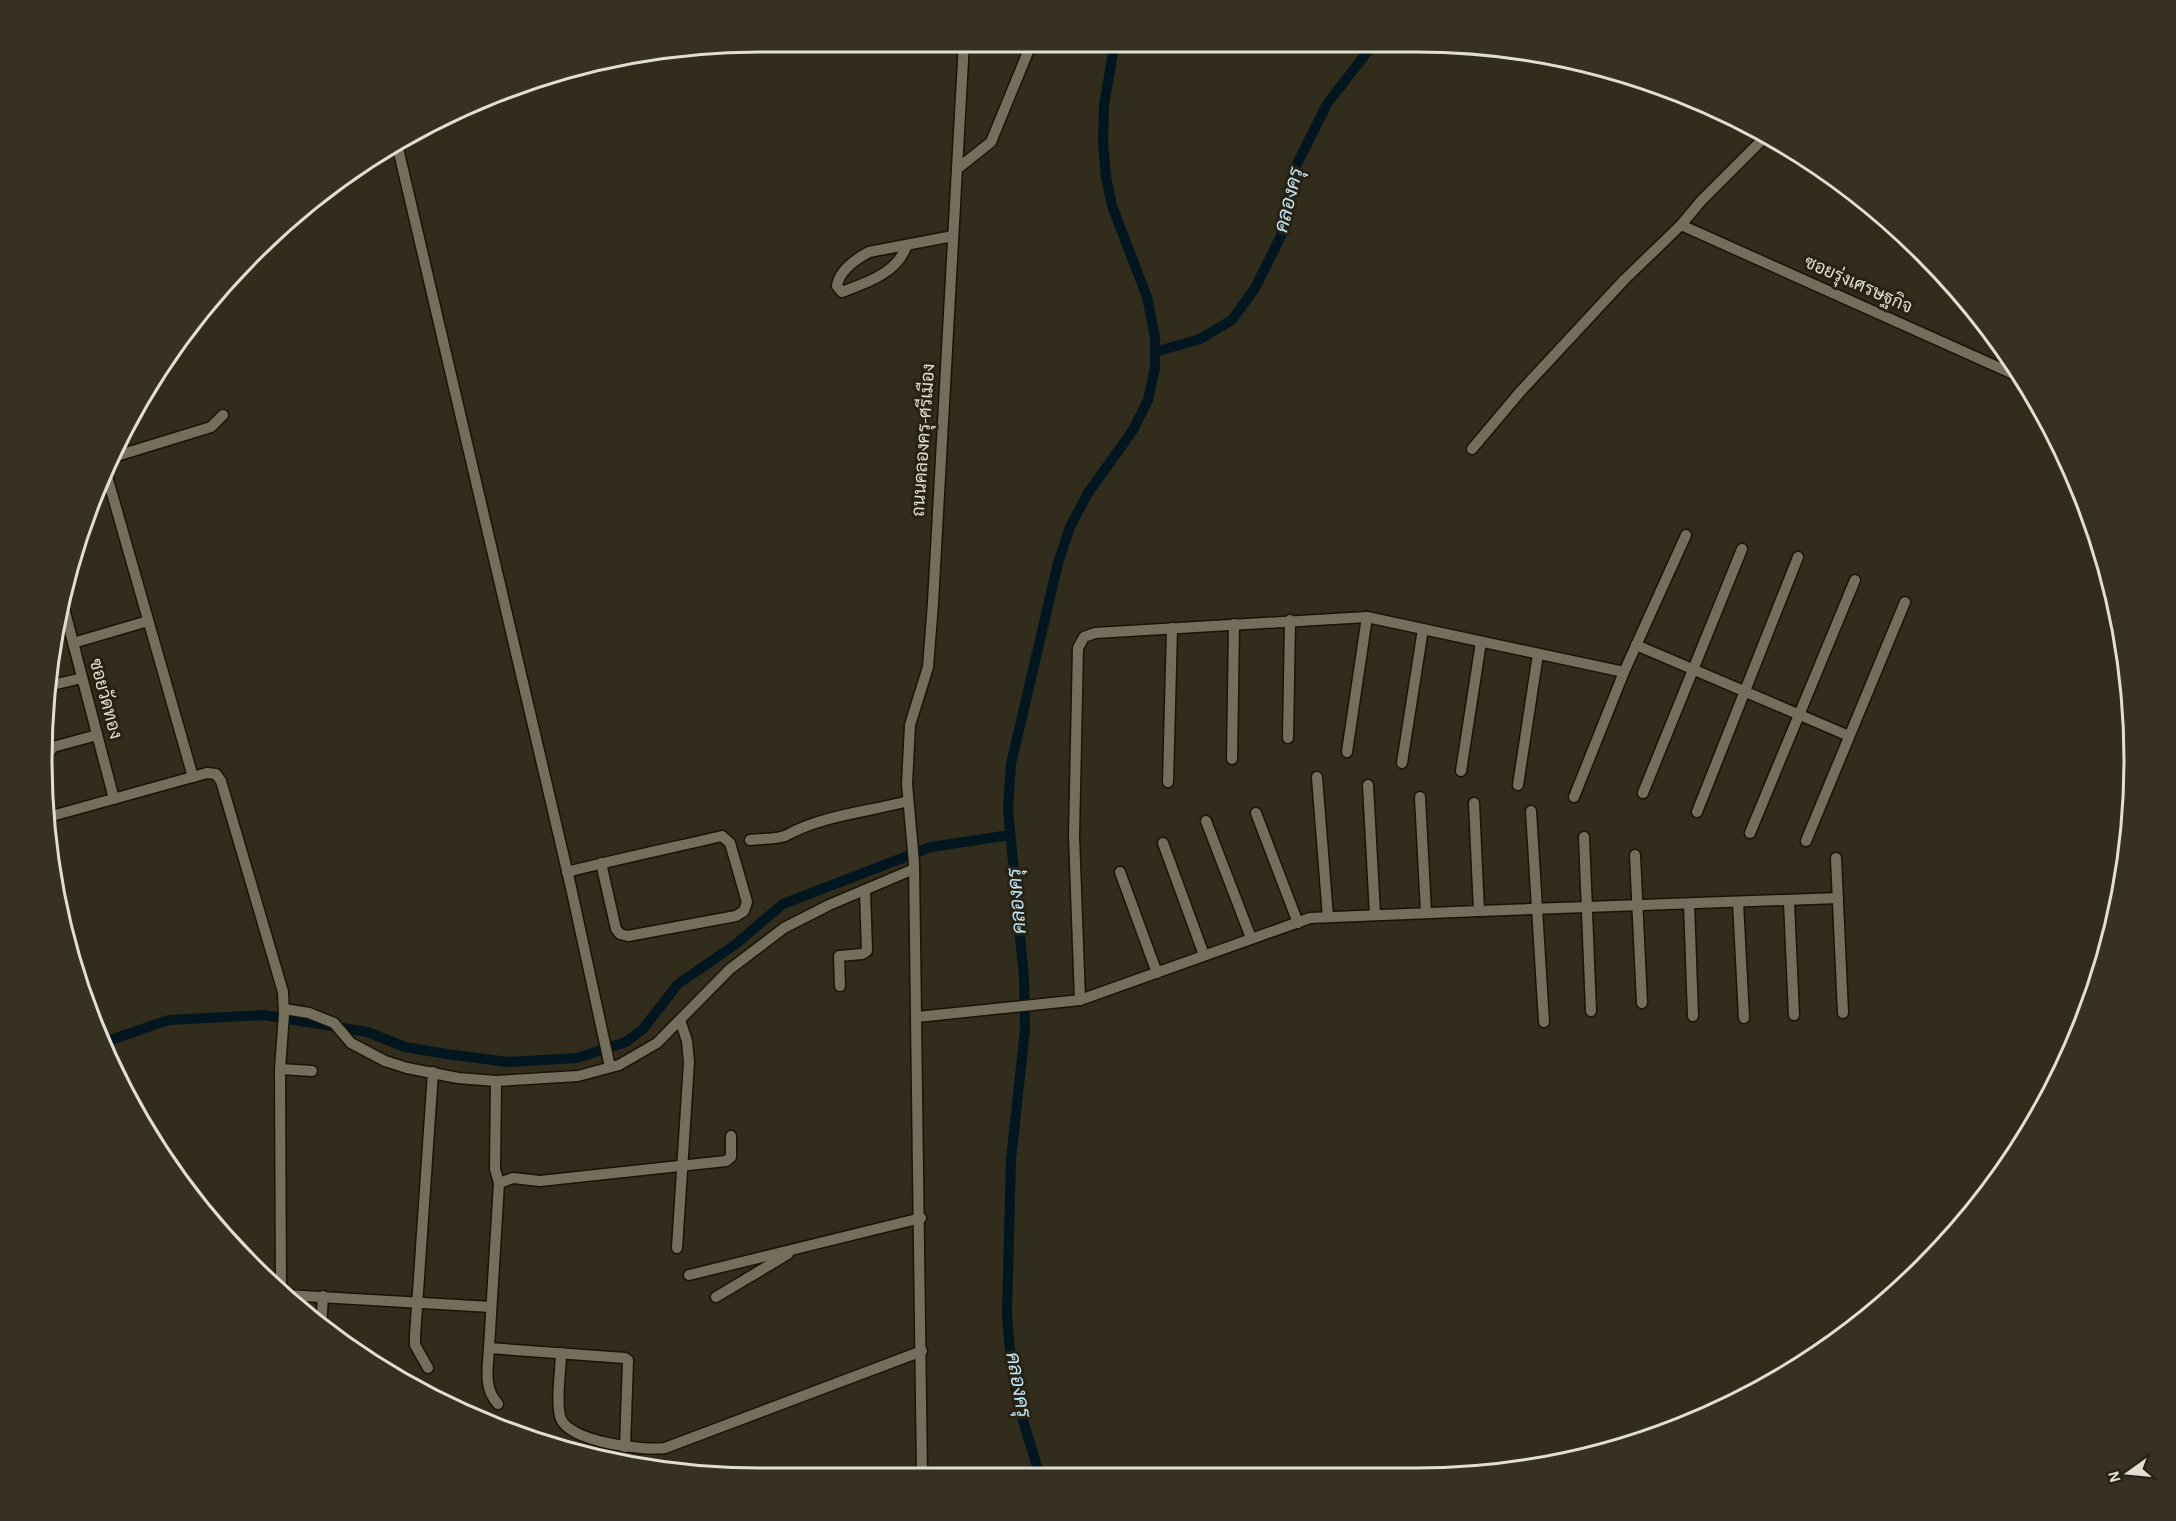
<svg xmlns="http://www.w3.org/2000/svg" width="2176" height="1521" viewBox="0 0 2176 1521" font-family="'Alegreya Sans',Sarabun,sans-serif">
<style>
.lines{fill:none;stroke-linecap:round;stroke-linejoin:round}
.canal{stroke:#01161e;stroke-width:10}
.street-casing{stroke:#191406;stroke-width:13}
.street{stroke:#746e5c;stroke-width:10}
.labels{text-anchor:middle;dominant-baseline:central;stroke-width:6;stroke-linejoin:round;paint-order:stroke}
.street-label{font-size:18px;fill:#e1ded4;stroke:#272213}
.water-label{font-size:20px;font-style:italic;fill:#bfe4f5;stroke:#272213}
.rim{fill:none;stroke:#e1ded4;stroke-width:3}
</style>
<rect width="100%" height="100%" fill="#312c1c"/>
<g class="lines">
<!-- canal -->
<g class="canal">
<polyline points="1155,352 1200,339 1232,320 1255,288 1282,234 1295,168 1327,104 1375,42"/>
<polyline points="101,1043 169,1020 264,1015 367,1032 405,1047 447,1054 508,1062 577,1058 626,1042 643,1029 678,984 736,944 783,904 931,847 1010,835"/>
<polyline points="1040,1476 1018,1404 1011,1362 1007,1314 1011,1159 1025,1030 1024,978 1008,809 1011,764 1058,563 1070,527 1088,493 1133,430 1148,400 1155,368 1155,337 1147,297 1112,206 1106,177 1103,143 1104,105 1115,42"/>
</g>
<defs>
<g id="street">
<polyline points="397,144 572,892 610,1067"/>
<polyline points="957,169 991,142 1032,42"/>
<polyline points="1681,225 2020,377"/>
<path d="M906,247C897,273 866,283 842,292L837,286C839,271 856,259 869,252L953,236"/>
<polyline points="1472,449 1520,392 1624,280 1681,225 1701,201 1767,135"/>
<polyline points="110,458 211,427 223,415"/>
<polyline points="105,469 193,777"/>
<polyline points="64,608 114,799"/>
<polyline points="73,643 148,621"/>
<polyline points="1636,645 1849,736"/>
<polyline points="48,686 82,678"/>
<polyline points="1288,738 1290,620"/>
<polyline points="1347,752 1367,617"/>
<polyline points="48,754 53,747 97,735"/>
<polyline points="1232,759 1234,624"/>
<polyline points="1402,763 1423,629"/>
<polyline points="1461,771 1481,642"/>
<polyline points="1317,777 1328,917"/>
<polyline points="1168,782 1172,628"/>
<polyline points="1368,785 1375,915"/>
<polyline points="1518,785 1538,654"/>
<polyline points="1643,793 1742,549"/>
<polyline points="1420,797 1426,913"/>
<polyline points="1574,797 1624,672 1686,535"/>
<polyline points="1531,811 1544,1022"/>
<polyline points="1697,812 1798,557"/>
<polyline points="1256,813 1298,923"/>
<polyline points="48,817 207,773 216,774 221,781 283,992 284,1014 280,1069 281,1291 286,1295 491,1307"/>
<polyline points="1206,821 1251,938"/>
<polyline points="1750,833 1855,580"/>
<polyline points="1584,837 1591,1011"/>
<path d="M750,840C761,838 779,840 787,835C823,815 868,812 908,801"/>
<polyline points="1806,841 1905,602"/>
<polyline points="1163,843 1204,955"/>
<polyline points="1635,855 1642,1003"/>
<polyline points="1836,858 1843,1013"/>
<path d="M567,872C619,859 670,848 722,836L730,843L747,902L744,911L736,916L628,936L620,934L616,929L601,863"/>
<polyline points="1120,872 1157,973"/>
<polyline points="1738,902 1744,1018"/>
<polyline points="1789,902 1794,1015"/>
<polyline points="1689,904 1693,1016"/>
<polyline points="1479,911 1838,898"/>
<polyline points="840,986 839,956 862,954 867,951 865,890"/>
<polyline points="1080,1000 1074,836 1078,648 1084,637 1095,633 1367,617 1624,672"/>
<polyline points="284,1009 309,1013 334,1023 351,1043 385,1061 407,1068 458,1078 496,1081 578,1076 619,1065 657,1043 730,969 784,928 829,905 914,869"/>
<polyline points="917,1017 1080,1000 1310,918 1479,911 1474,803"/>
<polyline points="280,1069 312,1071"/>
<polyline points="496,1081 495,1169 499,1183"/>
<polyline points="677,1248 689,1062 687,1041 680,1020"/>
<polyline points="689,1275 921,1218"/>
<polyline points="716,1297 788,1254"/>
<polyline points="321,1329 323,1296"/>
<path d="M489,1348C488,1368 483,1388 498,1404"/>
<path d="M561,1353C561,1370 555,1404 561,1419C571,1442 643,1451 665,1448L922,1351"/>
<polyline points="428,1368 415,1345 415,1336 433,1072"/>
<polyline points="625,1447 628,1360 625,1358 489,1348 499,1183 513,1178 540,1181 726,1161 731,1157 731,1136"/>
<polyline points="922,1476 914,863 907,784 910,725 928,667 933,603 964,42"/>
</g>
</defs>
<!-- street casing -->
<use href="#street" class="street-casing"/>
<!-- street -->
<use href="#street" class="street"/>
</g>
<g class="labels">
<!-- street labels -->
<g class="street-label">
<text transform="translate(1858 285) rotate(24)">ซอยรุ่งเศรษฐกิจ</text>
<text transform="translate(924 440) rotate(-86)">ถนนคลองครุ-ศรีเมือง</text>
<text transform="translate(105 699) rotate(75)">ซอยวัดทอง</text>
</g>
<!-- water labels -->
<g class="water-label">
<text transform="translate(1289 200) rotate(-76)">คลองครุ</text>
<text transform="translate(1017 901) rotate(-95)">คลองครุ</text>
<text transform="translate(1018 1385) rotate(80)">คลองครุ</text>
</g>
</g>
<!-- crop -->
<path d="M0 0H2176V1521H0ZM760 52H1416A708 708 0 0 1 2124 760V760A708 708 0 0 1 1416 1468H760A708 708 0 0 1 52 760V760A708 708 0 0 1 760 52Z" fill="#363122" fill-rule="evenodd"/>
<path class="rim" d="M760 52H1416A708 708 0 0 1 2124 760V760A708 708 0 0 1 1416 1468H760A708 708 0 0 1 52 760V760A708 708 0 0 1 760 52Z"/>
<!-- north arrow -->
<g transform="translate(2128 1473) rotate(255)" stroke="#272213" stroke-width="4.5" paint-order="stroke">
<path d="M0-4.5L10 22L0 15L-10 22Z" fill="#e1ded4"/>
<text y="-9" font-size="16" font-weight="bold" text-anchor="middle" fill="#e1ded4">N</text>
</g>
</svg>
